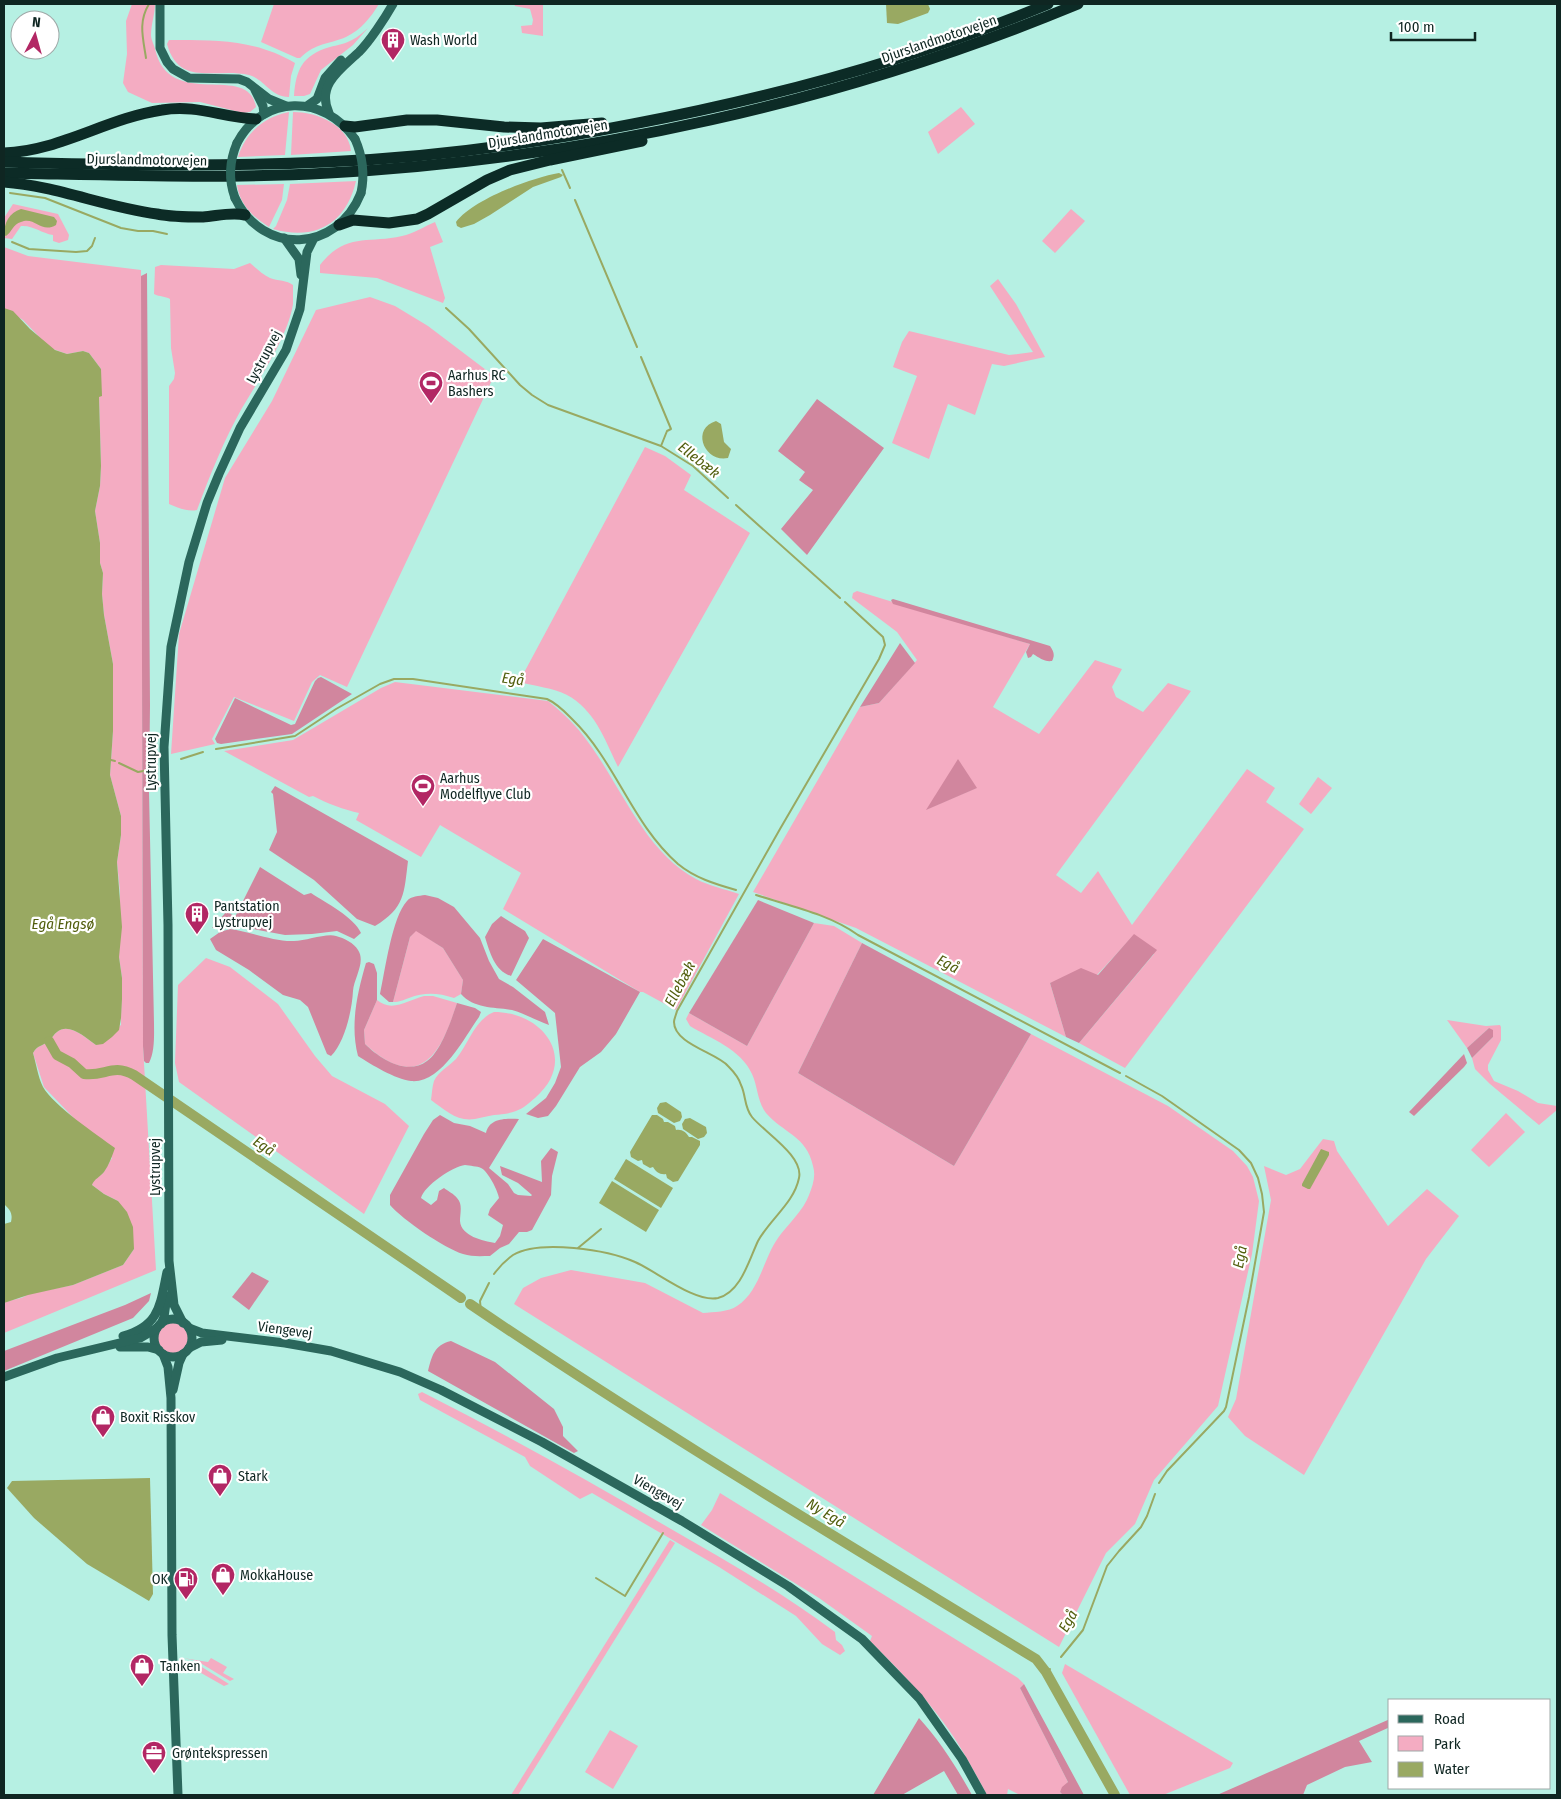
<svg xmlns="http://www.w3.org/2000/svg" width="1561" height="1799" viewBox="0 0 1561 1799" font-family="'Fira Sans Condensed',sans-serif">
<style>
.green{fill:#f4acc2;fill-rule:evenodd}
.forest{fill:#d1869e;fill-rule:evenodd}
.water{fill:#99a962}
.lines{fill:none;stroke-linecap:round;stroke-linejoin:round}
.stream{stroke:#99a962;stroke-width:2}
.river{stroke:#99a962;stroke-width:10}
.secondary{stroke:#2b675c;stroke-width:9}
.highway{stroke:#0c2b26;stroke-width:11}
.secondary-bridge{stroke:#2b675c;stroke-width:9}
.labels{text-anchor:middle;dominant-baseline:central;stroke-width:4.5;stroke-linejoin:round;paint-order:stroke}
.street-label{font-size:14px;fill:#0f2622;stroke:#fff}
.poi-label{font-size:14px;fill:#0f2622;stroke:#fff;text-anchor:start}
.water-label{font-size:15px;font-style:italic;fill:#515e0d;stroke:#fff}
</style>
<rect width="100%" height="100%" fill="#b6f0e3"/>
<!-- green -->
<g class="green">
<path d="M132,4H155C155,14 151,24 151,35C151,40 154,44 155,49C169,112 249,61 256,107L250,112L243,113L200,102L152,103L128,92L123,83L127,54L126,21Z"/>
<path d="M274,4H379C371,17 361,30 346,37C327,45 317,42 300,58H297L261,42Z"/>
<polygon points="514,4 543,4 543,36 522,33 521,26 532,25 533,20 530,9 515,6"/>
<path d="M368,28L353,45L321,70L310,94L304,96H294C296,70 302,55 330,47C337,45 345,44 352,40C358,37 363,32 368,28Z"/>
<path d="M169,40C215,40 254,39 295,63L291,76L289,97C269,96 266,80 249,75C217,67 179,88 167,44Z"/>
<polygon points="961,107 975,124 938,154 928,132"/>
<path d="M289,112L285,155L238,157C246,132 264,117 289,112Z"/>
<path d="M293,112C316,112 348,124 351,151L291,155Z"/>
<path d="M356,181C346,224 315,241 273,229L276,226L287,200L290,184Z"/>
<path d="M284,184L282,200L269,227C253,217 240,205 237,185Z"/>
<path d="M13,204L58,214L69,235L68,240L59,243L53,241V235C41,233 33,225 21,226L12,239L4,238V218Z"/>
<polygon points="1071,209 1085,221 1055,253 1042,241"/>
<path d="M435,222L443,242L430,247L445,298L443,303L377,278L320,273V265C346,232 367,244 402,236C413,234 425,226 435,222Z"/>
<path d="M4,247L28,256L141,270L143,1046L156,1270L4,1333V1303C11,1299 21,1300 28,1294L73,1285L123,1265L134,1249L118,1201L104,1194L92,1185L93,1181L103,1173L112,1158L44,1087L33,1053C37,1045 43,1046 49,1041C52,1038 54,1034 57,1032C69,1022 86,1038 96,1045L121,1025V1018L122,978L119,957L120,892L117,862L121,835V816L110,775L113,731V664L104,615L102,594L103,573L100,563V543L95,511L100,486L101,466L99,396L101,369L89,353L83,351L67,354L50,348L23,320L4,308Z"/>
<path d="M250,263C256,268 262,274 270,278C278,281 287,280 293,285C293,292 293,298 293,304C288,337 259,379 242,408C224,440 210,475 197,510C188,512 178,508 169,504V386L174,379L175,373L171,348L170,299C165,296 160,297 154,294L155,267L161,265L234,269Z"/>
<polygon points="998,279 1016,304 1045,357 1004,366 992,364 975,415 948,404 929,459 892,443 917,376 893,367 902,342 909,331 1009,355 1033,352 990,286"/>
<polygon points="370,297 395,306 428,326 494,376 347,687 320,675 312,682 294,721 234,697 212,739 215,744 171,754 179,634 225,478 272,401 316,310"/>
<path d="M645,447L665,456L691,475L684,490L750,533L618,767C605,740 595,710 567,695C553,688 535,686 519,682Z"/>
<path d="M857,591L1030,644L993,707L1039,734L1095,660L1122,669L1112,687L1116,697L1143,712L1168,683L1191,691L1056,875L1081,893L1098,871L1132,925L1247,769L1275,788L1266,802L1304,829L1125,1068L1079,1043L1154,954L1134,935L1097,975L1050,983L1066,1037L856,928L753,892L860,707L879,703L917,660L897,632L852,598L853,593ZM969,777L976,788L927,809Z"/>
<path d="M395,682L548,701C563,713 577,726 588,742C621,786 645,852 696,879C709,886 725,889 739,894L676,1010L643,992H640L503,909L521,873L440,825L421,857L356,820L359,813C345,810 326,803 313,796L309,797L224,751L293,740L381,688Z"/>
<polygon points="1318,777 1332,788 1311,814 1299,804"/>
<path d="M814,923L834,926L862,943L798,1073L954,1166L1031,1034L1168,1106L1233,1151L1247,1166L1253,1177L1259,1201L1252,1254L1218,1406L1154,1480L1135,1524L1106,1553L1059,1647L514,1304L523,1288L541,1278L571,1270L645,1283L703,1313C713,1312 729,1312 737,1306C760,1291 763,1259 778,1238C787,1225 804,1210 809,1195C813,1185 816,1176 813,1166C807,1136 783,1133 766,1113C757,1101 758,1087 752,1074C741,1049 711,1039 690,1026L686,1019L689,1013L747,1046Z"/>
<path d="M416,930L443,948L463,980L461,994L454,998C438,993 425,992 409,998C403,1000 400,1002 393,1002L410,937Z"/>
<polygon points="206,958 230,967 278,1004 315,1056 332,1076 385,1104 409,1126 364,1214 179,1082 175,1063 178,985"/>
<path d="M424,996H433L457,1003C441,1056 418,1093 365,1044L364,1030L377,1000C392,1013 408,1000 424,996Z"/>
<path d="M494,1012C544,1012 579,1060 535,1098C529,1103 524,1108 516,1111C509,1114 501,1114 494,1115C487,1116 481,1118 475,1119C457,1122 445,1110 431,1100C432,1094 432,1087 434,1081C438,1072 449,1066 456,1059C468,1045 475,1019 494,1012Z"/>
<polygon points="1447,1020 1486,1026 1500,1025 1501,1027 1501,1040 1488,1065 1488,1070 1494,1081 1518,1091 1538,1103 1557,1106 1557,1110 1539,1125 1490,1084 1475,1069 1472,1058 1493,1037 1489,1028 1467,1048"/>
<polygon points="1506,1113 1525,1132 1489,1167 1471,1150"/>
<polygon points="1323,1139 1334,1141 1337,1151 1388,1226 1427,1189 1459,1216 1426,1259 1304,1475 1245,1436 1228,1417 1236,1399 1271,1200 1264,1166 1286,1175 1300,1169"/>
<circle cx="173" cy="1338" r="16"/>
<path d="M422,1392C507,1435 589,1481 671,1529C727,1561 783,1593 835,1632L836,1640L842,1645L845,1651L840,1655L822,1644L796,1616L719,1567L592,1493L580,1499L530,1466L525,1457L420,1400L418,1394Z"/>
<path d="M720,1493L1018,1678L1024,1684L1020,1688L1068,1782L1060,1792L1063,1795H1020L1008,1789L1007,1795H987C972,1767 957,1739 937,1714C917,1688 893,1664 870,1641L872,1636L819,1598L701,1525L712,1510Z"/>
<polygon points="670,1540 675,1543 518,1795 511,1795"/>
<polygon points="183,1658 208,1662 211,1658 227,1667 223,1673 234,1679 230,1681 197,1661"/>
<polygon points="183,1661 197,1664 229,1684 224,1686 194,1669 183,1667"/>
<polygon points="1065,1664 1233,1763 1230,1768 1163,1795 1130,1795 1062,1673"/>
<polygon points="610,1730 638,1746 613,1789 585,1772"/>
</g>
<!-- forest -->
<g class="forest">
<path d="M147,273L150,705L149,792L154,1023C154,1036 155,1051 149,1063H146L144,1061L143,1046L141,276Z"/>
<polygon points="817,399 884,448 807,555 781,529 813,490 799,480 805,472 778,451"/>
<path d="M893,599L1050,646C1054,652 1055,655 1052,661C1044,662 1040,658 1033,654L1031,657L1028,658L1026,652L1030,644L893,604L891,600Z"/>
<polygon points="900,643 915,663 879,703 860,707"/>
<polygon points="321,677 352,694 292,734 221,744 217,743 215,739 235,698 291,725 295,724 315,681 318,678"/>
<polygon points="958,759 977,788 926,810"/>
<path d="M275,786L408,861C404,893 405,908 375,926L357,919L314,880L269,850L277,832L273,794L271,792Z"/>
<path d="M260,867L304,895L311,893C326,903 354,917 361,933L354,939L337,931L312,934L285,935L242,927L227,926L212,928L227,911L235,917Z"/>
<path d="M425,895L438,898L454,907L480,938L489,961L499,979L513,987L545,1012L549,1025C537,1021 524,1013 512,1010C495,1007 474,1009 461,994L463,980L443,948L416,931L410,937L393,1002H389L380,994C385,971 392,917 407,901C411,896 419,896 425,895Z"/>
<polygon points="758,900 814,923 747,1046 689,1013"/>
<path d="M501,916L525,931L529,938L511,976C495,971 490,953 485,937L492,924Z"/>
<path d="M230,929C251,932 275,942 294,941C306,941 326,933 336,936C344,938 354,943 358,950C366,962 354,978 353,991C352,1010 345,1042 331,1056L327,1054L308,1007L300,1000L283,995L249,970L216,950L210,939L220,932Z"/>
<polygon points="1134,934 1157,950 1079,1043 1066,1037 1050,983 1081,968 1098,975"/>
<polygon points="543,939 640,992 616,1034 601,1052 580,1067 556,1106 548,1116 538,1118 526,1114 546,1098 555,1083 561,1067 555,1013 516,980"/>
<polygon points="862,943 1031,1034 954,1166 798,1073"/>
<path d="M369,962L374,964L377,973V1000L364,1030L365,1044C380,1059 407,1076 427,1061C441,1052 452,1018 457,1003L475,1008L481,1012L479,1017C464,1038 441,1084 411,1081C395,1079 372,1065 358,1056C350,1025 357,994 366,963Z"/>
<polygon points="1489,1028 1493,1030 1493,1037 1472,1058 1467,1048"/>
<polygon points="1464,1054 1467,1063 1464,1067 1414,1116 1409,1112"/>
<path d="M440,1115L454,1123L470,1126L486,1133C489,1118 506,1118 519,1119L489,1168L508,1184L514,1193L518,1195L531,1196L532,1195L518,1183L502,1175L500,1166L542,1182L541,1161L551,1148L558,1152L552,1176L551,1195L532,1230L527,1232H519L509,1244L500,1248L490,1256C482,1256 472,1257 463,1254C444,1248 403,1220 390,1205V1195L424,1134L433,1120ZM465,1165C470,1166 477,1166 481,1168C488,1171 498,1191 499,1198L490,1209L488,1215L503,1225L500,1236L495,1243C483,1241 461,1236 460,1221C460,1213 463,1204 457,1198C454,1194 448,1191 444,1188L439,1191L437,1200L431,1205L421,1198C424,1186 453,1166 465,1165Z"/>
<polygon points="252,1272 269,1281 249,1310 232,1297"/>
<polygon points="151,1293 149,1301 133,1318 4,1371 4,1351 125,1305"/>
<path d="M451,1341L495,1362L554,1409L563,1427V1436L578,1451L574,1453L428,1371C432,1356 434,1345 451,1341Z"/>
<polygon points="1024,1684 1084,1795 1063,1795 1060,1792 1062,1787 1068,1782 1020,1688"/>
<path d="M919,1718C940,1741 957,1768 972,1795H958L944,1771L902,1795H873Z"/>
<polygon points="1390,1719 1390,1727 1359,1741 1372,1762 1345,1767 1307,1785 1303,1795 1217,1795"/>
</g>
<!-- water -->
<g class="water">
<polygon points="886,4 928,4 930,9 928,13 898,24 887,23"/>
<path d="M559,173L563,175L561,177L533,187L490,215L474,224L461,228L457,226L456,222C474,199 531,178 559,173Z"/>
<path d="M21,209L54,217L57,221L56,225C41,234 35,216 21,222C13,224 12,232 6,236L4,235C4,223 9,213 21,209Z"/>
<path d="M4,308L13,311L30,329L55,350L67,354L83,351L89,353L101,369L102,396L99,397L101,466L100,486L95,511L100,543V563L103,573L102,594L104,615L113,664V731L110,775L121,816V835L117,862L122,927L119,957L122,978V999L121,1018L119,1030L112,1037L103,1044L96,1045C86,1038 69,1022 57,1032C54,1034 52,1038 49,1041C43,1046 37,1045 33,1053C36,1063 38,1077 43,1087C54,1106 96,1134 115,1148C112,1156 109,1165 104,1172C100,1177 94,1179 92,1185L104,1194L118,1201L127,1212L133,1227L134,1249L123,1265L73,1285L28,1295L4,1303V1224L11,1222C13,1213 10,1210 4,1204Z"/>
<path d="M716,421L721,424L724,442L731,449L728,458C705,463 690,429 716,421Z"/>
<polygon points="666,1102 681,1112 682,1117 680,1121 674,1123 658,1113 657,1108 660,1103"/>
<path d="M652,1115H657L663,1119L664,1122H668L675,1126L676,1130C682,1129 686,1132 689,1137H692L700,1141V1145L678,1181L673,1182L667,1178L666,1174C660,1175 656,1172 653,1167L650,1168L643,1164L642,1160L638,1161L631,1157L630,1152Z"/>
<polygon points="690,1118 706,1127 707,1133 704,1137 698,1139 683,1129 682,1124 685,1119"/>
<polygon points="1321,1149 1329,1152 1329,1155 1310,1189 1308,1189 1302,1186 1302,1184"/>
<polygon points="626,1159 673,1188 661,1208 614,1179"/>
<polygon points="612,1181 659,1210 646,1232 599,1203"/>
<polygon points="150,1478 153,1594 149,1601 87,1564 34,1518 7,1488 12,1481"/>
</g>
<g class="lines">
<!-- stream -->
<g class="stream">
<path d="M146,58C143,38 138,22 149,4"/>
<polyline points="562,170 570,188"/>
<polyline points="10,193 45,198 121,228 138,231 153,231 167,234"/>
<polyline points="575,200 637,347"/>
<polyline points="12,242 29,249 76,252 87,251 92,246 95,238"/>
<polyline points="446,308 469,329 520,385 532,395 548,405 661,446"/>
<polyline points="641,357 671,429 667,431 661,446 693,466 728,498"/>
<polyline points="736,505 840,598"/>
<path d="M216,749L295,736L336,709L380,684L394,679H413L547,699C558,704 565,712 573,720C616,762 632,824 678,864C695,878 715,884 736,890"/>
<polyline points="181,759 203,752"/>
<polyline points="111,760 115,761"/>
<polyline points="119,763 138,772 149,770"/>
<path d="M756,895C790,906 829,914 858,935L1120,1073"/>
<polyline points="1126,1076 1162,1096 1239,1150 1251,1163 1258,1178 1262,1194 1264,1212 1249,1297 1226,1407 1224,1411 1167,1471 1159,1483"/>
<polyline points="578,1248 601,1229"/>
<path d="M494,1274C499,1267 506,1260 513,1255C540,1239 608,1250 635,1262C656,1271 695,1303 718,1298C741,1292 749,1260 758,1241C770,1219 794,1203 799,1178C804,1156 764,1132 752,1117C744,1107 746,1095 741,1085C739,1078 733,1071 728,1066C717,1053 674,1044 674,1022C674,1019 676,1015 677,1011L780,829L879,659L885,645L883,637L845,602"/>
<polyline points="481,1312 480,1301 489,1283"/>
<polyline points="596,1578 625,1596 663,1533"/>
<polyline points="1061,1657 1083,1630 1107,1566 1119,1551 1141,1527 1147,1516 1155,1494"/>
<polyline points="1046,1672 1050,1669"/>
</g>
<!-- river -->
<g class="river">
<path d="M49,1041L57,1055L72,1063L84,1074C105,1077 112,1063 134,1075L461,1298"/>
<path d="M470,1304C654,1429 846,1543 1036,1659L1046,1672L1115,1795"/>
</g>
<!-- secondary -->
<g class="secondary">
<polyline points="160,4 160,48 167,62 173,69 189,78 239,79 247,82 269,99 286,106"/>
<polyline points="255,90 263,106 264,114"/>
<polyline points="307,106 317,99 325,78 341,60"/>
<path d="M329,113C316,85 341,69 359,52C370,41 385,18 393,4"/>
<path d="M237,143C263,94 324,94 355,139"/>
<path d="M235,198C263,256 337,253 361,193"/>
<polyline points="284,238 299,259 301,275"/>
<circle cx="173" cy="1338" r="19"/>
<polyline points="183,1323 174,1305 169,1261 168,925 164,747 171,647 189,562 207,503 219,474 240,428 286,350 300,309 307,252 314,238"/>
<polyline points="161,1324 164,1317 167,1296"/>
<polyline points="189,1328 202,1333 285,1343 331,1351 400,1372 441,1390 542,1442 682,1521 788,1586 862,1639 919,1698 962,1759 982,1795"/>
<path d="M123,1336C160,1326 160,1305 167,1272"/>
<polyline points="120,1347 148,1347 159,1350"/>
<polyline points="189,1348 201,1342 222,1340"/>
<polyline points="163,1354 168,1367 171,1398 172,1635 178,1795"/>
<polyline points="4,1377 57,1358 140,1338 157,1328"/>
<polyline points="173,1390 179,1363 183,1354"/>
</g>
<!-- highway -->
<g class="highway">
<polyline points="345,126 355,127 407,120 437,120 504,127 541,128 602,123"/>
<path d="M4,153C60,151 107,118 162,110C197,104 223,118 256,119"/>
<path d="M4,162C111,165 218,167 325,162C428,158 531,144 633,124C774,97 915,59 1048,4"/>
<path d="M4,173C112,175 221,179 329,173C585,159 841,102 1078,4"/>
<path d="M4,182C56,186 105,207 157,214C172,217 188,217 203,217C217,216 231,212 245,215"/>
<polyline points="339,225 353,220 389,223 417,219 428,214 487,180 510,170 550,160 642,141"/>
</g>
<!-- secondary-bridge -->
<g class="secondary-bridge">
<path d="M355,139C363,157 365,174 361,193"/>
<path d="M235,198C228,179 229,162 237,143"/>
</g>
</g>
<!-- icons -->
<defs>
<symbol id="building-pin" viewBox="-11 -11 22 30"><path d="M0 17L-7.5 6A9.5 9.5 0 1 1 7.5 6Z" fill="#b22764" stroke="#fff"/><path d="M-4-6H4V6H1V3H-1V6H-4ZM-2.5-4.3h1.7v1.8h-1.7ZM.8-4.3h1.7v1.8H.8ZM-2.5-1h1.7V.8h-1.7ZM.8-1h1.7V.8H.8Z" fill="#fff"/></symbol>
<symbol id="stadium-pin" viewBox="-11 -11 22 30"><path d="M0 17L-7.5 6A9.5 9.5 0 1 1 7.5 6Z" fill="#b22764" stroke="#fff"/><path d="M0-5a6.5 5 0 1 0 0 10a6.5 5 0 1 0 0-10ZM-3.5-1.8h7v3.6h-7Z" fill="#fff"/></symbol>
<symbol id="shop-pin" viewBox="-11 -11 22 30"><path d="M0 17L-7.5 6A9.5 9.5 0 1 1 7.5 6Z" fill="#b22764" stroke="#fff"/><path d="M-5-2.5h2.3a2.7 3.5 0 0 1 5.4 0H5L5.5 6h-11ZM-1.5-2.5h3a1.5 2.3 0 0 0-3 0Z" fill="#fff"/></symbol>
<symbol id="fuel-pin" viewBox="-11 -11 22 30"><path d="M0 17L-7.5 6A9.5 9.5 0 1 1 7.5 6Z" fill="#b22764" stroke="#fff"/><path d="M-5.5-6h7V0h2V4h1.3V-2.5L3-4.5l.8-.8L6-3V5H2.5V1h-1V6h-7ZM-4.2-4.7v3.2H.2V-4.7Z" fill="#fff"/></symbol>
<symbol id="office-pin" viewBox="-11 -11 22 30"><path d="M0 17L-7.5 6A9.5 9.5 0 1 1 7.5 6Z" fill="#b22764" stroke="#fff"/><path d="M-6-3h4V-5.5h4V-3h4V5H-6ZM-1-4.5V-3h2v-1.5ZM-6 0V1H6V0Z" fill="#fff"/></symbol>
</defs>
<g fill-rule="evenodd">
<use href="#building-pin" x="379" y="26" width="28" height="38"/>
<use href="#stadium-pin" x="417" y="369" width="28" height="38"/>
<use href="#stadium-pin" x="409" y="772" width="28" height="38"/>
<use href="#building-pin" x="183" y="900" width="28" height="38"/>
<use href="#shop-pin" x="89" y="1403" width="28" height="38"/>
<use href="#shop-pin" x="206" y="1462" width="28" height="38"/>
<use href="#shop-pin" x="209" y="1561" width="28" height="38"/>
<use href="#fuel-pin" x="172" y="1565" width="28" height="38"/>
<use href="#shop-pin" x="128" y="1652" width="28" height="38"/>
<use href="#office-pin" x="140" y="1739" width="28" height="38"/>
</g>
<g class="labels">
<!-- street labels -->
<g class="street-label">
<text transform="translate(939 39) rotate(-19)">Djurslandmotorvejen</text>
<text transform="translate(548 134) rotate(-9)">Djurslandmotorvejen</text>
<text transform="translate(147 160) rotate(1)">Djurslandmotorvejen</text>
<text transform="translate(264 357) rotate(-62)">Lystrupvej</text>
<text transform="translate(151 762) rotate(-90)">Lystrupvej</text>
<text transform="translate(155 1167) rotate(-90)">Lystrupvej</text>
<text transform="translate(285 1330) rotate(8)">Viengevej</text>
<text transform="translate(658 1492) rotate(30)">Viengevej</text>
</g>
<!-- poi labels -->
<g class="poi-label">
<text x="410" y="40">Wash World</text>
<text x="448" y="375">Aarhus RC<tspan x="448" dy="16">Bashers</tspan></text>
<text x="440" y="778">Aarhus<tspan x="440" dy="16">Modelflyve Club</tspan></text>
<text x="214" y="906">Pantstation<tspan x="214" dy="16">Lystrupvej</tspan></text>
<text x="120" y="1417">Boxit Risskov</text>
<text x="238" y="1476">Stark</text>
<text x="240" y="1575">MokkaHouse</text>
<text x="168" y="1579" text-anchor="end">OK</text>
<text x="160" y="1666">Tanken</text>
<text x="172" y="1753">Grøntekspressen</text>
</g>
<!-- water labels -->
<g class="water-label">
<text transform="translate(699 460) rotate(38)">Ellebæk</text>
<text transform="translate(513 679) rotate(7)">Egå</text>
<text x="63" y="924">Egå Engsø</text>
<text transform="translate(948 964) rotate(28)">Egå</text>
<text transform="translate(680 984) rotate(-62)">Ellebæk</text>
<text transform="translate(264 1146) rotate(34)">Egå</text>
<text transform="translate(1240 1257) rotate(-79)">Egå</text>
<text transform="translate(826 1513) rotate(31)">Ny Egå</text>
<text transform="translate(1068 1621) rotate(-60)">Egå</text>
</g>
</g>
<!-- border -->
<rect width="1561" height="1799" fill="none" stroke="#0f2622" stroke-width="10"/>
<!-- legend -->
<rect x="1388" y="1699" width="162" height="90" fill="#ffffff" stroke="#9fa8a7"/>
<rect x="1398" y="1715" width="25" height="8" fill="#2b675c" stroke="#9fa8a7"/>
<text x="1434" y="1724" font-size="15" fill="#0f2622">Road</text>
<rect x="1398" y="1736" width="25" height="15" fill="#f4acc2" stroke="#9fa8a7"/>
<text x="1434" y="1749" font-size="15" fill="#0f2622">Park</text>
<rect x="1398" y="1762" width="25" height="15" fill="#99a962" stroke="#9fa8a7"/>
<text x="1434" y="1774" font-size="15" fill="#0f2622">Water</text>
<!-- north arrow -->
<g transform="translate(35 35) rotate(6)"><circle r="24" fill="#ffffff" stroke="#9fa8a7"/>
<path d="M0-4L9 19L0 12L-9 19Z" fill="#b22764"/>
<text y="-8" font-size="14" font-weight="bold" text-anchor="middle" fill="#0f2622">N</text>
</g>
<!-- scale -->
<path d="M1391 32v8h84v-8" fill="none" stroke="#0f2622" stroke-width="2.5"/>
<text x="1398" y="32" font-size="15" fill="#0f2622" stroke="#ffffff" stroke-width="4" paint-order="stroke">100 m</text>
</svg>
